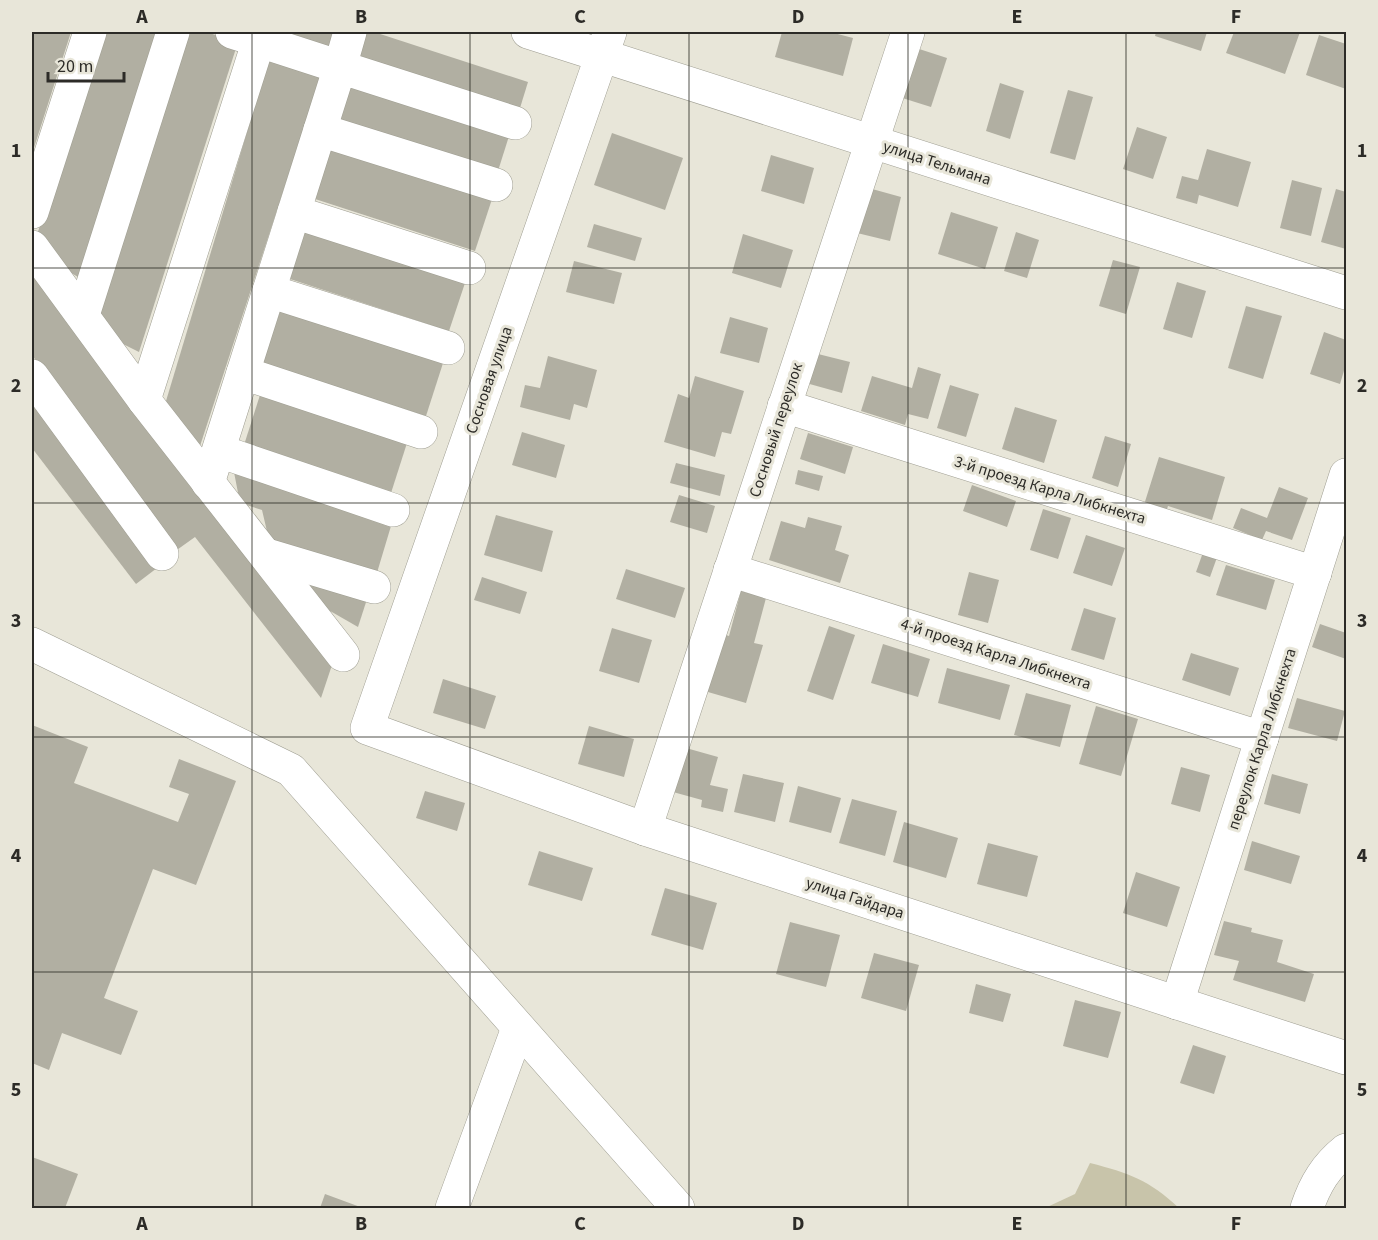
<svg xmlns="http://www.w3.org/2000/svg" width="1378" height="1240" viewBox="0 0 1378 1240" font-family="'Source Sans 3',sans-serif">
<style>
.green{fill:#c8c4aa}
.building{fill:#b1afa2}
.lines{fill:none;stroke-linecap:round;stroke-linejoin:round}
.minor-casing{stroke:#9f9e92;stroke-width:34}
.minor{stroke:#fff;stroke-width:33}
.grid{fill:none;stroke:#2c2b27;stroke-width:1.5;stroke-opacity:0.55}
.labels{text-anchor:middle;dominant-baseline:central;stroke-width:6;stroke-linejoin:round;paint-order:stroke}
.street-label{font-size:16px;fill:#2c2b27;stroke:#e8e6d9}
.neatline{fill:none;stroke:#2c2b27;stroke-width:2}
.grid-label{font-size:20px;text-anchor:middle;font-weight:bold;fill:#2c2b27}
</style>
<rect width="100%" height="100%" fill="#e8e6d9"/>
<!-- green -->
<path class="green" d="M1090,1163C1129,1173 1149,1180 1179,1208H1045L1075,1194Z"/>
<!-- building -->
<g class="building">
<polygon points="32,32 71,32 32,154"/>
<polygon points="102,32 157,32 78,277 51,261 35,241"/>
<polygon points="190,32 206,32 238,42 139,352 115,340 97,316"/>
<polygon points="275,32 345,32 338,52"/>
<polygon points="365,32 374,32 528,82 520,108 358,56"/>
<polygon points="782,32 830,32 853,38 843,76 775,57"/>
<polygon points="1156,32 1207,32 1201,51 1155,36"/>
<polygon points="1234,32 1300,32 1285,74 1226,53"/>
<polygon points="1319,35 1346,44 1346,89 1306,75"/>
<polygon points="913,47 947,58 931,107 896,96"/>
<polygon points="270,56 322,72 200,446 178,426 166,401"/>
<polygon points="341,82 509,136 498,171 330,116"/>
<polygon points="1000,83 1024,91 1010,139 986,131"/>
<polygon points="1068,90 1093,97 1075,160 1050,153"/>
<polygon points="1137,127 1167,137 1153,179 1123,169"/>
<polygon points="612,133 683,158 665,210 594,185"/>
<polygon points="330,144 493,196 475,251 312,198"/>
<polygon points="1207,149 1251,162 1238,207 1199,195 1197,204 1176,198 1182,176 1198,180"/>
<polygon points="771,155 814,168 804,204 761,191"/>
<polygon points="1292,180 1322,188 1311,236 1280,228"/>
<polygon points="865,187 901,197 890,241 853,232"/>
<polygon points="1336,189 1346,192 1346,249 1321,242"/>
<polygon points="951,212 998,227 985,269 938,254"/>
<polygon points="594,224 642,238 635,261 587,247"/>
<polygon points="306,228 466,280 449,331 290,279"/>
<polygon points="1016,232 1039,240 1027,278 1004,271"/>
<polygon points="743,234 793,250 781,288 732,273"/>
<polygon points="1113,260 1140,267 1126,314 1099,306"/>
<polygon points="574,261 622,273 614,304 566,292"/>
<polygon points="32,268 332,665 321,698 195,537 174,552 32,355"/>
<polygon points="1177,282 1206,291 1192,338 1163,329"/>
<polygon points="1246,306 1282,316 1263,379 1228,368"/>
<polygon points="281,308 444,360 426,416 263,363"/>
<polygon points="730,317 768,328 759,363 720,353"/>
<polygon points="1324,332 1346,340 1346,364 1340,384 1310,374"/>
<polygon points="814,353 850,362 842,393 806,383"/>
<polygon points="548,356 597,370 587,408 574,404 570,420 520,407 525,385 540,388"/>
<polygon points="918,367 941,374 928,419 908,414 905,425 861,411 872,376 912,388"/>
<polygon points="695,376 744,391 731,434 722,432 715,457 664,442 678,394 689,398"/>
<polygon points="950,385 979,394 966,437 937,428"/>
<polygon points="260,395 407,443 391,493 244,445"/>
<polygon points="32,400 157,568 136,584 32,448"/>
<polygon points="1015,407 1057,420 1044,463 1002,449"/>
<polygon points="522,432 565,445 556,478 512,465"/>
<polygon points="808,433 853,447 845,474 800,459"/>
<polygon points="1105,436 1131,444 1118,487 1092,478"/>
<polygon points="1159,457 1225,477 1212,520 1168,506 1165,515 1143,508"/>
<polygon points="676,463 725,475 720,496 670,483"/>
<polygon points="233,467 391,526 376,576 270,544 262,510 240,503"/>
<polygon points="798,470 823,476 819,491 795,484"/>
<polygon points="972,485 1016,501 1007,527 963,511"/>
<polygon points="1279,487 1308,498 1292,540 1266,531 1262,540 1233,528 1241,508 1267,518"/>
<polygon points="679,495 715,506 707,533 670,522"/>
<polygon points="1043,509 1071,518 1058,559 1030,550"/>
<polygon points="496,515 553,531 542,572 484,555"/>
<polygon points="808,517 842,526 835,550 849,555 840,583 769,560 781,521 805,528"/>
<polygon points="1086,535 1125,548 1112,586 1073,573"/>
<polygon points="1206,544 1220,549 1210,577 1196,572"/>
<polygon points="1226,565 1275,580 1266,610 1216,595"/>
<polygon points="626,569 685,588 675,618 616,599"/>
<polygon points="969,572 999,580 988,623 958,615"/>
<polygon points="306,577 368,596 358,627 311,600"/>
<polygon points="482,577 527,592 520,614 474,600"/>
<polygon points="741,591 766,598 754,643 763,645 746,703 701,690 717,632 729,636"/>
<polygon points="1084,608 1116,618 1104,660 1071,650"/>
<polygon points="1320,624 1346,633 1346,659 1312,647"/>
<polygon points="829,626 855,635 833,700 807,691"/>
<polygon points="612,628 652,640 639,683 599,671"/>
<polygon points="883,644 930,659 918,697 871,683"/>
<polygon points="1191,653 1239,668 1230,696 1182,680"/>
<polygon points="947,668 1010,685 1000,720 938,703"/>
<polygon points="443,679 496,696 485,729 433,713"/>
<polygon points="1026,693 1071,705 1060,747 1014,735"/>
<polygon points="1297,698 1345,711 1337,741 1288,728"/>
<polygon points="1096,706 1138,719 1121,776 1079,764"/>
<polygon points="32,725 88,747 74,783 178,822 189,794 169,787 179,759 236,781 196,885 153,869 104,998 138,1011 121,1055 62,1033 49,1070 32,1063"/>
<polygon points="589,726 634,739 624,777 578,764"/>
<polygon points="686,748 718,757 710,785 728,789 723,812 701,807 702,800 673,792"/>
<polygon points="1181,767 1210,775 1200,812 1171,804"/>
<polygon points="743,774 784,783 775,822 734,812"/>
<polygon points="1272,774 1308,784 1300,814 1264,804"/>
<polygon points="798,786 841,798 831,833 789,822"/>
<polygon points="425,791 465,803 457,831 416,818"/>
<polygon points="852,799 897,811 885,856 839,843"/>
<polygon points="904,822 958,838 946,878 893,862"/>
<polygon points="1252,841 1300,856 1291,884 1244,870"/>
<polygon points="988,843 1038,856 1027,897 977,884"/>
<polygon points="539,851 593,868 582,901 528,885"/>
<polygon points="1136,872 1180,887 1167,927 1123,913"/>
<polygon points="665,888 717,903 703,950 651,935"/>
<polygon points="1224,921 1252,928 1251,932 1283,940 1277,962 1314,974 1305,1002 1233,980 1239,961 1214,955"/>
<polygon points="790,922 840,935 826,987 776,974"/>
<polygon points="874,953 919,965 906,1011 861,998"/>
<polygon points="976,984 1011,994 1003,1022 969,1013"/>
<polygon points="1075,1000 1121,1012 1108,1058 1063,1046"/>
<polygon points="1193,1045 1226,1056 1214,1094 1180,1083"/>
<polygon points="32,1157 78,1174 65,1208 32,1208"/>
<polygon points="325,1194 363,1208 320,1208"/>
</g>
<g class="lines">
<defs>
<g id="minor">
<polyline points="232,32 340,67 350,32"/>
<polyline points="528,32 1346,293"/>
<polyline points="610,32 367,728 645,829 1346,1058"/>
<polyline points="320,130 496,185"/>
<polyline points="32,212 90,32"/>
<polyline points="294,212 469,268"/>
<polyline points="32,247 144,400 343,655"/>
<polyline points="269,291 448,348"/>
<polyline points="83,315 173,32"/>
<polyline points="243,373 421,432"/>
<polyline points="32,376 162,554"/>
<polyline points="144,400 259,40"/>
<polyline points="784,406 1315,573"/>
<polyline points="219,451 393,510"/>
<polyline points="208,483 340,67 515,123"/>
<polyline points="267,555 374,587"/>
<polyline points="730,570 1262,738"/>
<polyline points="32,644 291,770 678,1208"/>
<polyline points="645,829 908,32"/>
<polyline points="1177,1003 1346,475"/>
<polyline points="452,1208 518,1028"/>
<path d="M1307,1208C1315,1184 1326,1166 1346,1150"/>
</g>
</defs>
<!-- minor casing -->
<use href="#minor" class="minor-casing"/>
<!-- minor -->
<use href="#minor" class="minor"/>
</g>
<!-- grid -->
<path class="grid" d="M252,32V1208M470,32V1208M689,32V1208M908,32V1208M1126,32V1208M32,268H1346M32,503H1346M32,737H1346M32,972H1346"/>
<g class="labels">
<!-- street labels -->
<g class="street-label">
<text transform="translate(937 163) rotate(18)">улица Тельмана</text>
<text transform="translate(489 380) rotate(-71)">Сосновая улица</text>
<text transform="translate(776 430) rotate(-72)">Сосновый переулок</text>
<text transform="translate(1050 490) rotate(17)">3-й проезд Карла Либкнехта</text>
<text transform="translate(996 654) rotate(18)">4-й проезд Карла Либкнехта</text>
<text transform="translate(1262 739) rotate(-72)">переулок Карла Либкнехта</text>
<text transform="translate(855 898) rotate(18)">улица Гайдара</text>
</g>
</g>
<!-- border -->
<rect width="1378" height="1240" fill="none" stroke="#e8e6d9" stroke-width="66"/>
<!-- scale -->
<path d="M48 72v9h76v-9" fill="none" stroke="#2c2b27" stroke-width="3"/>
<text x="57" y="72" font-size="18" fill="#2c2b27" stroke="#e8e6d9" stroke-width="4.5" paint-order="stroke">20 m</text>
<rect x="33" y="33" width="1312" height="1174" class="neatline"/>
<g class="grid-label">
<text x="142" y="23">A</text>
<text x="361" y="23">B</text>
<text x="580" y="23">C</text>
<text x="798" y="23">D</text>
<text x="1017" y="23">E</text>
<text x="1236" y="23">F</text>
<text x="16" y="157">1</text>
<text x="1362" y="157">1</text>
<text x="16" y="392">2</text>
<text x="1362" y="392">2</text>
<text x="16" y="627">3</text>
<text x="1362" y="627">3</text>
<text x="16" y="862">4</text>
<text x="1362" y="862">4</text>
<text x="16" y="1096">5</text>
<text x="1362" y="1096">5</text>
<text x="142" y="1230">A</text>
<text x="361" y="1230">B</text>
<text x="580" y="1230">C</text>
<text x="798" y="1230">D</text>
<text x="1017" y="1230">E</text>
<text x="1236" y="1230">F</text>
</g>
</svg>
